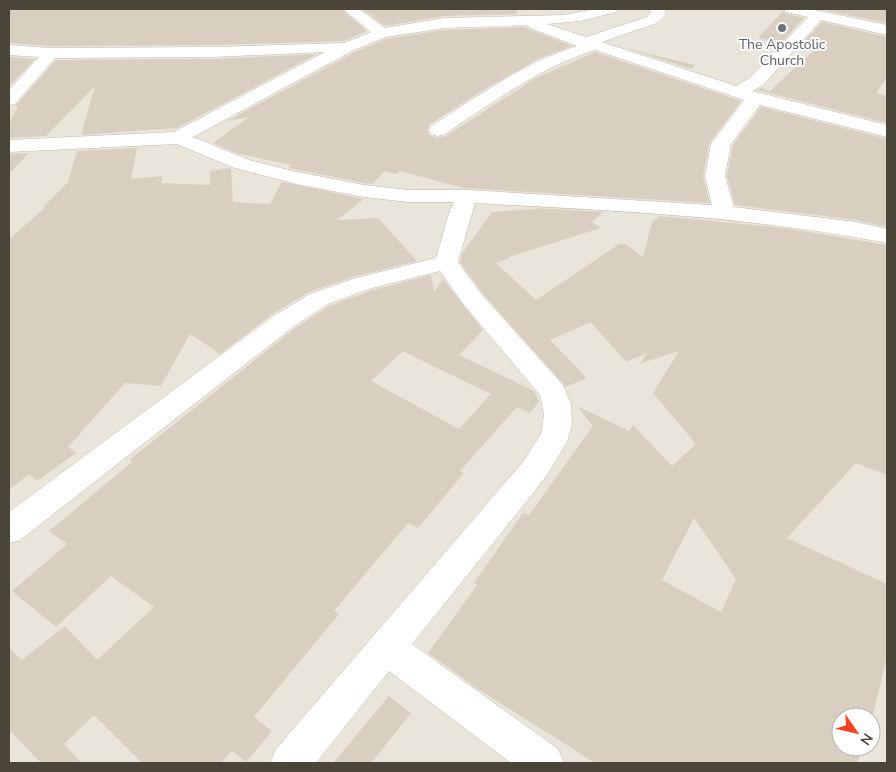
<svg xmlns="http://www.w3.org/2000/svg" width="896" height="772" viewBox="0 0 896 772" font-family="'Nunito Sans',sans-serif">
<style>
.residential{fill:#eae5da;fill-rule:evenodd}
.building{fill:#d8cfc1;fill-rule:evenodd}
.lines{fill:none;stroke-linecap:round;stroke-linejoin:round}
.minor-casing{stroke:#c2bbae;stroke-width:1}
.minor{fill:#fff;fill-rule:evenodd}
.worship-dot{fill:#6b7280;stroke:#fff;stroke-width:2}
.labels{text-anchor:middle;dominant-baseline:central;stroke-width:4;stroke-linejoin:round;paint-order:stroke}
.far-worship-label{font-size:14px;fill:#5b616d;stroke:#fff}
</style>
<rect width="100%" height="100%" fill="#f6f3ec"/>
<!-- residential -->
<path class="residential" d="M9,9H887V763H9ZM841,717H871V747H841Z"/>
<!-- building -->
<g class="building">
<polygon points="24,9 341,9 367,31 344,41 213,45 51,46 9,43 9,11"/>
<polygon points="362,9 516,9 517,14 444,16 385,26"/>
<polygon points="830,9 887,9 887,23 828,11"/>
<polygon points="783,11 786,14 804,18 781,43 758,38"/>
<polygon points="822,22 887,37 887,78 876,93 887,96 887,123 757,90 761,88 770,91 814,50 799,47"/>
<polygon points="523,27 572,46 538,59 483,90 430,124 427,129 429,135 437,138 446,136 536,78 595,52 741,101 709,144 703,176 710,203 463,188 400,171 396,174 385,171 372,184 364,183 289,168 291,165 236,153 213,143 249,117 227,121 355,52 386,39 444,30"/>
<polygon points="614,44 649,54 696,65 691,69"/>
<polygon points="317,54 177,128 81,135 95,86 46,136 9,138 9,124 18,106 15,106 56,60 213,59"/>
<polygon points="9,57 35,59 9,87"/>
<polygon points="761,107 887,139 887,227 856,220 735,205 727,176 733,145"/>
<polygon points="137,148 131,179 162,176 161,183 210,185 210,171 231,168 233,202 270,204 282,182 364,199 337,220 378,218 417,261 356,276 309,292 274,313 220,354 190,334 161,386 125,383 68,447 76,453 37,481 29,474 9,490 9,239 46,207 43,207 68,182 77,151"/>
<polygon points="29,153 9,174 9,154"/>
<path d="M534,208L603,212L592,222L601,228L509,257L510,258L496,263L536,300L619,244H625L643,257L652,222L660,216L785,228L887,245V475L856,463L787,538L887,584V656L871,724V717H841V747H863L857,763H595L475,687L428,653L477,585L474,583L523,513L529,515L593,426L577,406L629,431L633,425L672,466L696,444L653,393L679,351L639,364L647,353L626,362L591,322L550,340L587,378L566,387L483,294L460,262L463,252L492,212L538,209ZM694,518L736,579L721,612L662,580Z"/>
<path d="M431,275L434,292L443,279L483,330L459,355L534,391L539,402L530,413L517,407L460,471L464,473L418,528L408,523L334,611L339,614L254,717L272,731L246,762L232,751L221,763H142L94,715L64,744L82,763H41L9,730V648L22,660L65,626L97,660L154,607L111,576L56,627L12,591L67,544L49,531L132,462L129,460L294,329L329,306L373,290ZM403,351L443,371L491,394L459,429L371,381Z"/>
<polygon points="389,696 411,713 371,763 333,763"/>
</g>
<g class="lines">
<defs>
<path id="minor" d="M343,9H359L385,28L444,18L563,15L595,9H618L616,12L581,21L547,24L586,37L647,17L651,13L650,9H664L666,14L657,23L602,42L736,86L751,77L808,17L786,12L784,9H810L887,25V35L821,20L763,85L752,91L887,125V137L760,105L731,144L725,176L734,207L856,222L887,229V243C752,216 613,211 475,203L458,262L482,295L563,385L571,404L572,425L567,442L545,478L412,644L558,749L564,763H511L389,671L316,763H270L276,749L523,462L541,434L544,415L540,395L464,305L440,271L372,288L328,304L293,327L20,540L9,543V512L275,315L310,294L356,278L436,258L449,213L454,202H408L364,197L296,184L235,168L176,144L9,152V140L174,132L325,52L213,57L55,58L15,104L9,105V90L39,57L9,55V45L51,48L213,47L344,43L371,32ZM528,25L530,28L577,46C524,62 478,96 431,126L429,130L431,134L438,136L445,134C493,102 539,68 595,50L744,100L711,144L705,176L712,205L468,190H408L364,185L297,172L249,160L193,137L354,50L386,37L444,28Z"/>
</defs>
<!-- minor casing -->
<use href="#minor" class="minor-casing"/>
<!-- minor -->
<use href="#minor" class="minor"/>
</g>
<!-- markers -->
<circle class="worship-dot" cx="782" cy="28" r="5"/>
<g class="labels">
<!-- far-worship labels -->
<g class="far-worship-label">
<text x="782" y="44">The Apostolic<tspan x="782" dy="16">Church</tspan></text>
</g>
</g>
<!-- border -->
<rect width="896" height="772" fill="none" stroke="#4b4439" stroke-width="20"/>
<!-- north arrow -->
<g transform="translate(856 732) rotate(124)"><circle r="24" fill="#ffffff" stroke="#b7b4b0"/>
<path d="M0-4L9 19L0 12L-9 19Z" fill="#fc3f1d"/>
<text y="-8" font-size="14" font-weight="bold" text-anchor="middle" fill="#4b4439">N</text>
</g>
</svg>
